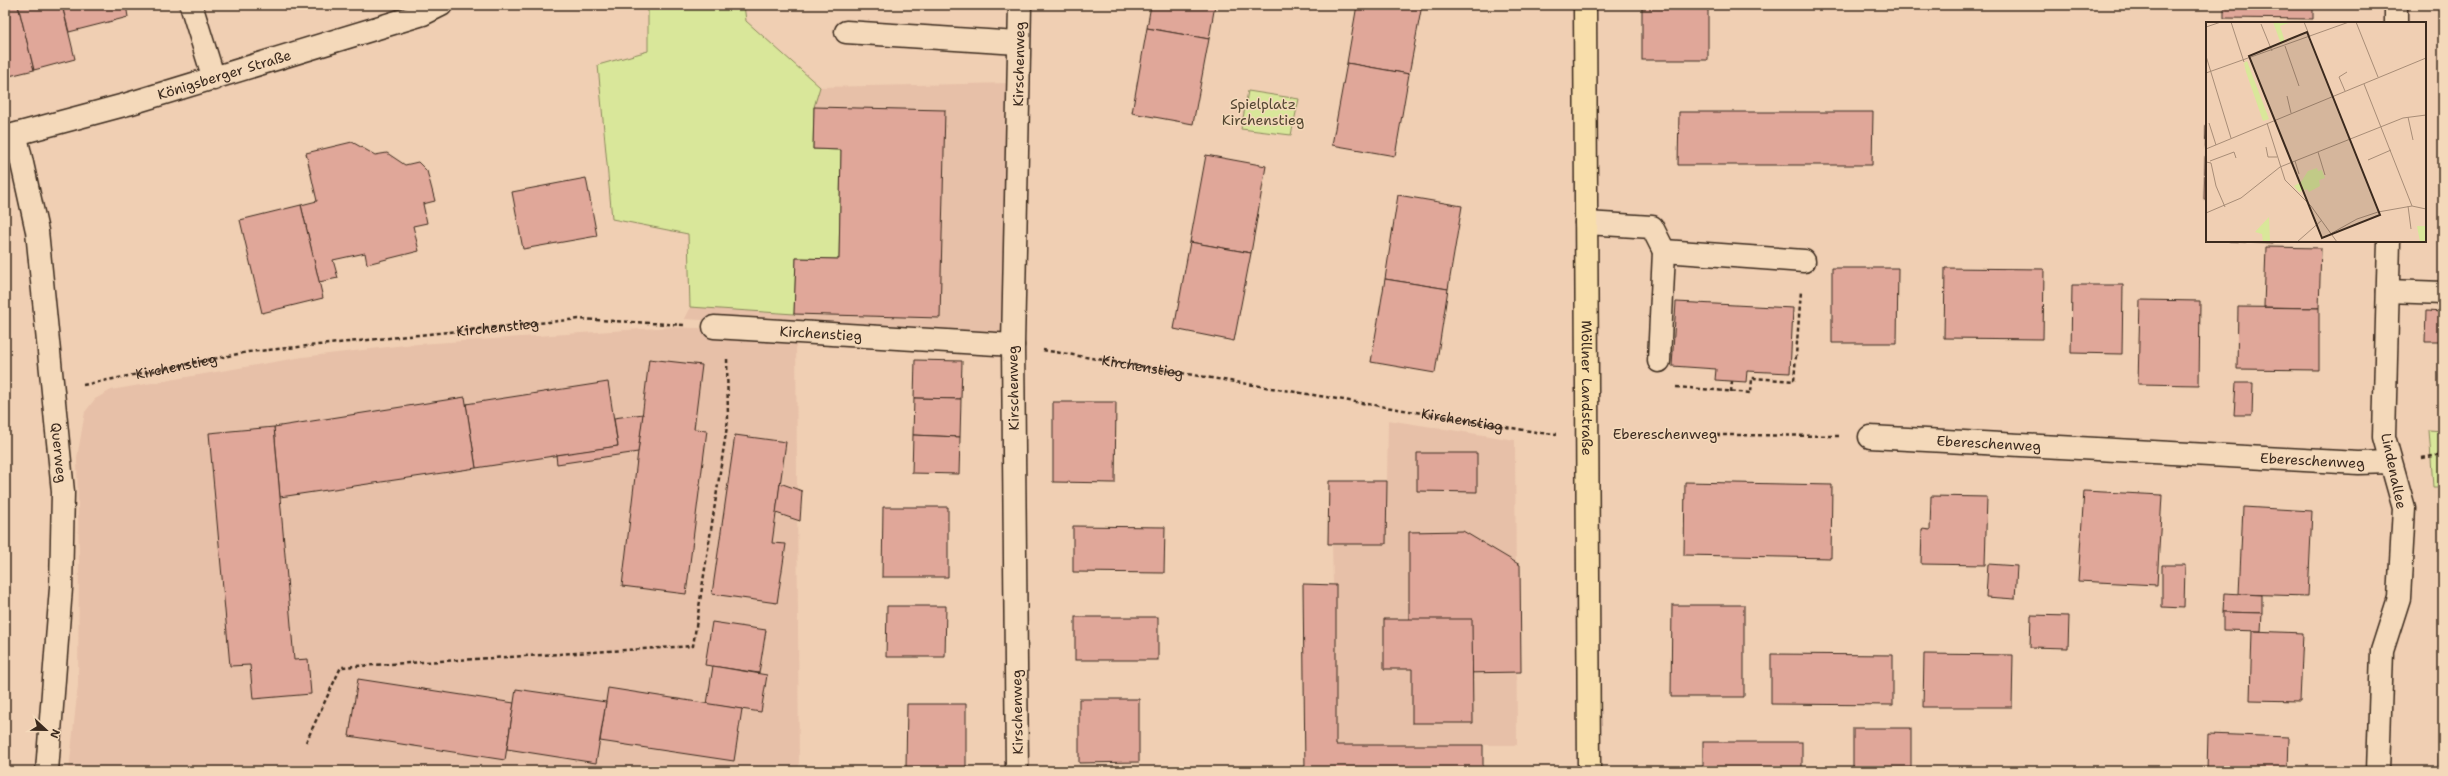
<svg xmlns="http://www.w3.org/2000/svg" width="2448" height="776" viewBox="0 0 2448 776" font-family="'Shantell Sans',sans-serif">
<style>
.built{fill:#e7c0a8}
.green{fill:#d9e79a;stroke:#8a885c}
.building{fill:#e0a799;stroke:#3b2a1e}
.lines{fill:none;stroke-linecap:round;stroke-linejoin:round}
.minor-casing{stroke:#3b2a1e;stroke-width:25}
.major-casing{stroke:#3b2a1e;stroke-width:25}
.path{stroke:#3b2a1e;stroke-width:2.5;stroke-dasharray:4 3;stroke-linecap:butt}
.minor{stroke:#f4d9ba;stroke-width:22}
.major{stroke:#f8deab;stroke-width:22}
.labels{text-anchor:middle;dominant-baseline:central;stroke-width:3;stroke-linejoin:round;paint-order:stroke}
.street-label{font-size:14px;fill:#3b2a1e;stroke:#f4d9ba}
.park-label{font-size:14px;fill:#534631;stroke:#f4d9ba}
.inset-road{fill:none;stroke:#a88d77;stroke-width:1}
.view{fill:#3b2a1e;fill-opacity:0.15;stroke:#3b2a1e;stroke-width:2}
.inset-edge{fill:none;stroke:#3b2a1e;stroke-width:2}
</style>
<rect width="100%" height="100%" fill="#f0cfb3"/>
<filter id="ink" filterUnits="userSpaceOnUse"><feTurbulence type="fractalNoise" baseFrequency=".025" numOctaves="2"/><feDisplacementMap in="SourceGraphic" scale="8" xChannelSelector="R" yChannelSelector="G"/><feConvolveMatrix kernelMatrix="1 2 1 2 8 2 1 2 1" color-interpolation-filters="sRGB"/></filter>
<g filter="url(#ink)">
<!-- built -->
<g class="built">
<polygon points="648,5 744,5 746,21 820,87 1011,83 1006,337 684,319 690,307 688,234 612,219 598,65 648,51"/>
<polygon points="671,327 796,332 799,771 69,771 78,685 79,558 77,458 85,412 95,399 111,390 303,357 405,345"/>
<polygon points="1388,420 1515,440 1517,745 1336,745 1336,585 1333,585 1332,544 1386,544"/>
</g>
<!-- green -->
<g class="green">
<polygon points="648,5 744,5 746,21 820,87 814,107 813,149 841,150 839,259 796,258 794,314 690,307 688,234 612,219 598,65 648,51"/>
<polygon points="1248,91 1299,99 1291,135 1241,129"/>
<polygon points="2429,430 2443,431 2443,487 2433,487"/>
</g>
<!-- building -->
<g class="building">
<polygon points="5,5 18,5 34,70 5,77"/>
<polygon points="18,5 62,5 75,59 34,70"/>
<polygon points="62,5 126,5 128,17 69,32"/>
<polygon points="1151,5 1215,5 1209,39 1147,28"/>
<polygon points="1357,5 1422,5 1409,74 1347,63"/>
<rect x="1642" y="5" width="66" height="55"/>
<polygon points="2224,5 2313,5 2313,19 2224,18"/>
<polygon points="1147,28 1209,39 1193,124 1132,113"/>
<polygon points="1347,63 1409,74 1395,156 1332,145"/>
<polygon points="814,107 945,110 940,318 794,314 796,258 839,259 841,150 813,149"/>
<polygon points="1679,112 1873,112 1872,165 1678,165"/>
<polygon points="2206,125 2207,126 2207,200 2204,200"/>
<polygon points="352,142 375,155 387,153 405,165 418,162 427,171 435,201 423,204 427,223 413,226 419,251 367,264 365,253 333,260 338,278 319,282 301,205 317,201 306,153"/>
<polygon points="1206,155 1266,166 1251,253 1190,242"/>
<polygon points="586,178 597,236 523,249 512,192"/>
<polygon points="1398,195 1462,206 1448,289 1385,279"/>
<polygon points="301,205 323,298 262,313 240,220"/>
<polygon points="2229,241 2273,241 2273,244"/>
<polygon points="1190,242 1251,253 1234,341 1174,329"/>
<polygon points="2266,247 2321,248 2319,308 2264,307"/>
<polygon points="1832,268 1898,268 1897,343 1832,343"/>
<polygon points="1945,268 2044,269 2043,339 1944,338"/>
<polygon points="1385,279 1448,289 1435,373 1371,362"/>
<polygon points="2072,285 2123,285 2122,354 2071,353"/>
<polygon points="2140,300 2200,301 2199,385 2138,384"/>
<polygon points="1676,302 1793,308 1790,373 1747,371 1746,382 1715,380 1716,369 1672,366"/>
<polygon points="2238,307 2319,308 2319,370 2237,369"/>
<polygon points="2426,311 2443,312 2443,342 2425,342"/>
<polygon points="649,359 702,365 694,429 707,430 686,594 622,586"/>
<polygon points="915,360 962,361 961,399 914,398"/>
<polygon points="608,382 618,446 476,468 466,404"/>
<polygon points="2236,383 2253,383 2252,415 2234,415"/>
<polygon points="465,397 476,468 280,497 274,427"/>
<polygon points="914,398 961,399 960,437 913,435"/>
<polygon points="1053,402 1116,402 1115,483 1053,482"/>
<polygon points="643,414 638,452 557,464 556,455 618,446 614,418"/>
<polygon points="274,427 294,660 308,659 311,694 253,699 250,665 230,666 209,433"/>
<polygon points="735,435 786,442 772,543 786,544 777,603 712,594"/>
<polygon points="913,435 960,437 959,474 912,473"/>
<polygon points="1417,453 1477,453 1477,492 1417,491"/>
<polygon points="1329,481 1387,481 1386,544 1328,544"/>
<polygon points="1685,482 1832,485 1831,558 1684,555"/>
<polygon points="780,483 802,491 800,521 776,513"/>
<polygon points="2084,491 2162,495 2157,585 2078,581"/>
<polygon points="1931,496 1987,497 1985,565 1921,564 1922,529 1930,530"/>
<polygon points="883,507 948,507 948,577 882,577"/>
<polygon points="2243,507 2312,511 2308,596 2239,594"/>
<polygon points="1073,526 1165,527 1164,573 1073,572"/>
<polygon points="1463,531 1520,565 1521,672 1463,673 1464,633 1448,620 1409,620 1409,532"/>
<polygon points="1988,564 2017,566 2015,599 1986,597"/>
<polygon points="2162,565 2185,565 2184,608 2162,607"/>
<polygon points="1303,584 1336,585 1336,745 1483,745 1483,771 1305,771"/>
<polygon points="2224,593 2262,595 2262,613 2223,612"/>
<polygon points="1672,605 1744,605 1744,697 1671,697"/>
<polygon points="887,606 946,606 945,657 886,657"/>
<polygon points="2223,612 2262,613 2261,631 2223,630"/>
<polygon points="2031,615 2069,616 2068,648 2030,647"/>
<rect x="1075" y="617" width="83" height="43"/>
<polygon points="1384,619 1472,619 1473,723 1412,723 1412,669 1384,669"/>
<polygon points="712,622 766,630 759,673 705,665"/>
<polygon points="2252,631 2303,633 2300,701 2250,700"/>
<polygon points="1771,654 1893,655 1893,705 1771,704"/>
<polygon points="1924,654 2013,655 2012,707 1923,707"/>
<polygon points="713,666 767,675 761,712 707,704"/>
<polygon points="358,679 514,703 505,760 349,736"/>
<polygon points="608,688 742,709 734,761 600,741"/>
<polygon points="516,689 606,702 596,763 507,749"/>
<polygon points="1079,699 1139,699 1139,762 1079,763"/>
<polygon points="907,704 966,704 966,768 906,768"/>
<rect x="1853" y="728" width="58" height="40"/>
<polygon points="2208,734 2289,737 2288,771 2207,771"/>
<rect x="1703" y="742" width="99" height="29"/>
<polygon points="2440,742 2443,742 2443,770 2438,770"/>
</g>
<g class="lines">
<defs>
<g id="minor">
<polyline points="191,5 214,79"/>
<polyline points="2396,23 2396,5"/>
<polyline points="846,32 1018,43"/>
<path id="s3" d="M16,136L37,231L63,492L61,588L47,771"/>
<path id="s4" d="M5,137L128,104L423,14L441,5"/>
<polyline points="1586,223 1652,227 1664,251 1804,261"/>
<polyline points="2388,291 2443,293"/>
<path id="s5" d="M714,327L1013,345"/>
<polyline points="1659,361 1664,251"/>
<path id="s6" d="M1870,437L2359,463L2390,462"/>
<path id="s7" d="M1017,771L1013,345L1020,5"/>
<polyline points="2378,771 2382,651 2399,598 2404,508 2384,437 2389,241"/>
</g>
<g id="major">
<path id="s8" d="M1585,5L1589,771"/>
</g>
</defs>
<!-- minor casing -->
<use href="#minor" class="minor-casing"/>
<!-- major casing -->
<use href="#major" class="major-casing"/>
<!-- path -->
<g class="path">
<path id="s1" d="M1043,350L1542,433L1557,434"/>
<path id="s2" d="M83,385L248,352L579,319L685,325"/>
<polyline points="1676,387 1751,393 1752,378 1794,381 1801,291"/>
<polyline points="1731,392 1732,381"/>
<polyline points="1618,434 1841,436"/>
<polyline points="2422,458 2443,454"/>
<polyline points="306,742 341,667 693,646 728,420 727,357"/>
</g>
<!-- minor -->
<use href="#minor" class="minor"/>
<!-- major -->
<use href="#major" class="major"/>
</g>
</g>
<g class="labels">
<!-- street labels -->
<g class="street-label">
<text stroke="none"><textPath href="#s7" startOffset="707">Kirschenweg</textPath></text>
<text stroke="none"><textPath href="#s4" startOffset="228">Königsberger Straße</textPath></text>
<text stroke="none"><textPath href="#s2" startOffset="419">Kirchenstieg</textPath></text>
<text stroke="none"><textPath href="#s5" startOffset="107">Kirchenstieg</textPath></text>
<text stroke="none"><textPath href="#s2" startOffset="95">Kirchenstieg</textPath></text>
<text stroke="none"><textPath href="#s1" startOffset="101">Kirchenstieg</textPath></text>
<text transform="translate(1013 388) rotate(-91)">Kirschenweg</text>
<text stroke="none"><textPath href="#s8" startOffset="383">Möllner Landstraße</textPath></text>
<text stroke="none"><textPath href="#s1" startOffset="425">Kirchenstieg</textPath></text>
<text x="1665" y="434">Ebereschenweg</text>
<text stroke="none"><textPath href="#s6" startOffset="119">Ebereschenweg</textPath></text>
<text stroke="none"><textPath href="#s3" startOffset="320">Querweg</textPath></text>
<text stroke="none"><textPath href="#s6" startOffset="443">Ebereschenweg</textPath></text>
<text transform="translate(2394 471) rotate(78)">Lindenallee</text>
<text transform="translate(1017 712) rotate(-91)">Kirschenweg</text>
</g>
<!-- park labels -->
<g class="park-label">
<text x="1263" y="104">Spielplatz<tspan x="1263" dy="16">Kirchenstieg</tspan></text>
</g>
</g>
<!-- overview -->
<g transform="translate(2206 22)">
<rect width="220" height="220" fill="#f0cfb3"/>
<path d="M67,0H86L74,4L79,20L75,22ZM41,39L63,97L57,99L40,50L38,41ZM111,146L112,149L116,148L119,156L113,158L114,164L103,170L101,167L93,170L88,164L95,160L102,149ZM63,195L64,220H57L56,212L49,210ZM211,204H220V220H214Z" fill="#d9e79a"/>
<path class="inset-road" d="M25,0L38,40M98,0L104,15M150,0L172,55M55,2L66,29M0,5L15,0M79,24L93,64M0,34L25,116M0,51L143,0M158,62L206,184M139,69L133,55L141,50M81,74L85,91M202,95L207,118M3,101L10,123M61,101L79,158L105,184L131,220M60,125L62,135H71M0,127L220,36M112,130L119,153M162,138L185,128M4,139L28,130L30,136M89,139L93,152M0,140L5,141L10,164L19,185M202,184L205,207M0,191L35,176L74,145L197,96L220,93M126,211L151,197L172,190L206,184L220,187M91,220L116,198"/>
<path class="view" d="M101,10L174,193L116,216L43,34Z"/>
<rect width="220" height="220" class="inset-edge"/>
</g>
<!-- margin -->
<rect width="2448" height="776" fill="none" stroke="#f4d9ba" stroke-width="20"/>
<rect x="10" y="10" width="2428" height="756" fill="none" stroke="#3b2a1e" stroke-width="1.5" filter="url(#ink)"/>
<!-- north arrow -->
<g transform="translate(46 730) rotate(112)" stroke="#f4d9ba" stroke-width="3" paint-order="stroke">
<path d="M0-3L7 15L0 10L-7 15Z" fill="#3b2a1e"/>
<text y="-6" font-size="11" font-weight="bold" text-anchor="middle" fill="#3b2a1e">N</text>
</g>
</svg>
